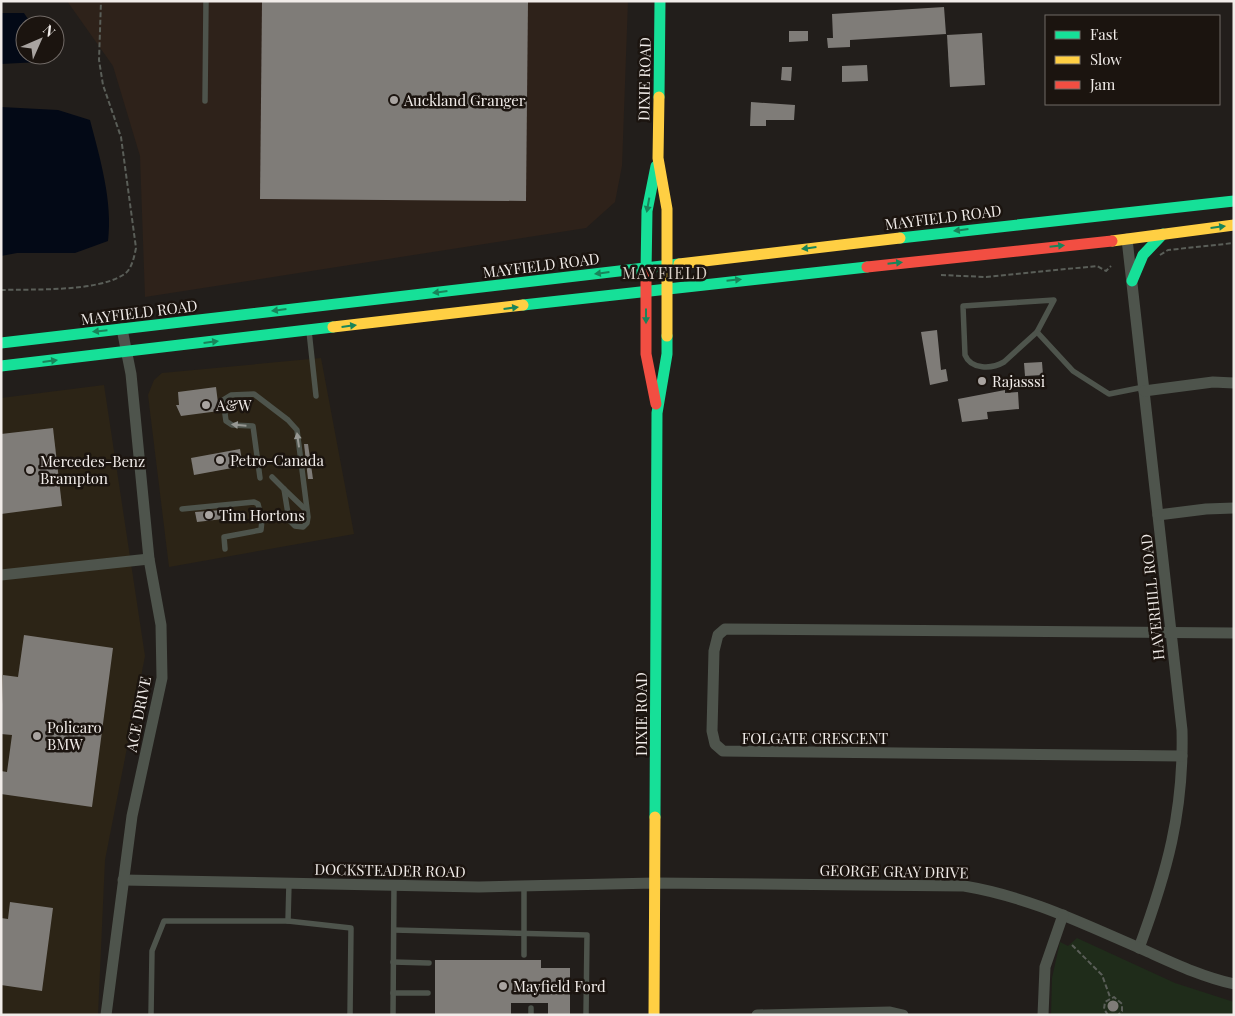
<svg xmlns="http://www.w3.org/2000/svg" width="1235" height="1016" viewBox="0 0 1235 1016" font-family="'Playfair Display',serif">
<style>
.commercial{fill:#2c2416}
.built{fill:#2e221a}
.green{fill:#1f2c1a}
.water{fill:#030916}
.building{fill:#7f7c78}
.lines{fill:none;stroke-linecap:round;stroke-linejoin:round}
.path{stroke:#5a5e58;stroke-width:2;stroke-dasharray:5 2.5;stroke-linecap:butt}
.lane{stroke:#4e544c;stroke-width:5.5}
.street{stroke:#4e544c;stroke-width:11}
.fast{stroke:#16e098;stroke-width:11}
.slow{stroke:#ffcf43;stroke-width:11}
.jam{stroke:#f24e42;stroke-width:11}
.oneway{fill:#18845a}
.oneway2{fill:#979893}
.poi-dot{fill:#a9a4a1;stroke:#1b140f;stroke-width:2}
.labels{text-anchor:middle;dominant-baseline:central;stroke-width:5;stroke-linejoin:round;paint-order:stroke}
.street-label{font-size:15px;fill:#f1ece9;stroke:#1b140f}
.poi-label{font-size:15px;fill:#f1ece9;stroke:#1b140f;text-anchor:start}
.neighbourhood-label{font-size:16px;letter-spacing:1px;fill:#d9cfc7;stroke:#1b140f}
</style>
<rect width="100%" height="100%" fill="#221e1b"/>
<!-- commercial -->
<g class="commercial">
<polygon points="321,358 354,534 169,567 148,395 154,380 162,373"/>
<polygon points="104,385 145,656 105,860 98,1015 1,1015 1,398"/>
</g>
<!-- built -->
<polygon class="built" points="67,1 628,1 622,166 615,202 586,228 145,297 140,156 113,66"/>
<!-- green -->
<polygon class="green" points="1077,938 1175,983 1234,1002 1234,1015 1051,1015 1052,978 1060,942 1068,946"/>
<!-- water -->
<g class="water">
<polygon points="1,13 24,13 32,25 25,25 25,55 42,55 39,62 1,64"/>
<path d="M1,107L58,110L90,120C100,158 113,202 108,241L75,253H17L1,256Z"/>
</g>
<!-- building -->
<g class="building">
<polygon points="262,1 528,1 526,201 260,199"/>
<polygon points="944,7 946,34 850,40 850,47 828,48 827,38 833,38 832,14"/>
<polygon points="789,31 808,31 808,41 789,42"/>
<polygon points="982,33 985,85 950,87 947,35"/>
<polygon points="867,65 868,81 842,82 842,66"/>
<polygon points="782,67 792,67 791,81 781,80"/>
<polygon points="751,102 795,105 794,120 766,120 766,126 750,126"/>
<polygon points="937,330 941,370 946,369 948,381 930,385 921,332"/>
<polygon points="1042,362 1043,375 1025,376 1024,363"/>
<polygon points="216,387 219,411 181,416 176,405 179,405 178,392"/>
<polygon points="1005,390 1005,393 1018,392 1019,409 987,412 988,419 962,422 958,399"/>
<polygon points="53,428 62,506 1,514 1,434"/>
<polygon points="304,444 308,444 313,479 308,479"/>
<polygon points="240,449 243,466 194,475 191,458"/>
<polygon points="222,510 223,519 197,522 195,512"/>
<polygon points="24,635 113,648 92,807 1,794 1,771 7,772 12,735 1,734 3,675 18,677"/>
<polygon points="10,902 53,908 42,991 1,985 1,918 8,919"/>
<polygon points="435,960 541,960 541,968 570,968 570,1015 548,1015 548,1003 511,1003 511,1015 435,1015"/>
<circle cx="1113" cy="1006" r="5.5"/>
</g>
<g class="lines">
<!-- path -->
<g class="path">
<polyline points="1160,255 1168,250 1234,243"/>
<polyline points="941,275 986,277 1097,266 1106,271 1111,266"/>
<path d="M1,290C33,289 96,292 123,275C132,270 134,257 136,248L121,137L103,85L99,60L101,1"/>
<polyline points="72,467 127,460"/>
<polyline points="1072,945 1102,975 1110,997"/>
<polyline points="1108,1015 1104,1009 1105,1002 1114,997 1122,1004 1122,1011 1118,1015"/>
</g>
<!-- lane -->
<g class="lane">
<polyline points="205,101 206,1"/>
<path d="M1054,300L1037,332L1004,362C992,369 971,370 965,355L963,306Z"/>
<polyline points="309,331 316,396"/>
<polyline points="1037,332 1073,371 1109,394 1144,387"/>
<polyline points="260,478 253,426 232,425 226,421 223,400 231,395 254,394 288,420 297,430 308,517 307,523 303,527 295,526 289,520 284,489 272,477"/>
<polyline points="284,489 307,511"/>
<polyline points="182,509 254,502 258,504 262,520 261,530 224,537 225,549"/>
<polyline points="288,921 289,883"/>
<polyline points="394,930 587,935 586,1015"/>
<polyline points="524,955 524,886"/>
<polyline points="393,962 429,963"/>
<polyline points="393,993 428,993"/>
<polyline points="151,1015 152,951 164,921 288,921 351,928 350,1015"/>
<polyline points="393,1015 394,885"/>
<polyline points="531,1015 531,1008"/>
</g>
<!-- street -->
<g class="street">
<path d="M1127,239L1182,730C1184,812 1167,872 1139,948"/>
<polyline points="1144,391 1213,382 1234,383"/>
<polyline points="1158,515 1206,509 1234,508"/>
<polyline points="1,575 149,559"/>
<polyline points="1182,756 723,751 715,744 712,731 714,651 718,635 725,629 1234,633"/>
<path d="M123,880L479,887L655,883L964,886C1030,897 1083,924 1144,950C1173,963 1202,977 1234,984"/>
<polyline points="106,1015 132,816 162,678 161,625 149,559 131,374 122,329"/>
<polyline points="757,1015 890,1012 903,1015"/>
<polyline points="1043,1015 1045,967 1063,915"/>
</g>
<!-- fast -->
<g class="fast">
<polyline points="659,97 660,1"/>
<polyline points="900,238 1234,201"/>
<polyline points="646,272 647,211 656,166"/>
<polyline points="1132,281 1143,255 1163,234"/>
<polyline points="523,305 867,267"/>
<polyline points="1,343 679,264"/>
<polyline points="1,366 333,327"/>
<polyline points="655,817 657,413 667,354 667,336"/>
</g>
<!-- slow -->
<g class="slow">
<polyline points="659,97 658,158 667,209 667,336"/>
<polyline points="1112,241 1234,225"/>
<polyline points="679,264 900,238"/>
<polyline points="333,327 523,305"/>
<polyline points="654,1015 655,817"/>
</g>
<!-- jam -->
<g class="jam">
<polyline points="867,267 1112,241"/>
<polyline points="646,272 646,354 656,404"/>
</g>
</g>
<!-- one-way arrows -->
<defs><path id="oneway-solid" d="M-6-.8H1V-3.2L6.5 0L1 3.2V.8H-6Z" transform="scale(1.25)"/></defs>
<g class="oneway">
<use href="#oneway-solid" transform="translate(648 205) rotate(100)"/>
<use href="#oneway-solid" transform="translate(1218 227) rotate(-7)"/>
<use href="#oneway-solid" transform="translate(961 230) rotate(173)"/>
<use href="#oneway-solid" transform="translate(1057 246) rotate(-6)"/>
<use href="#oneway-solid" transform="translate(809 248) rotate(173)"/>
<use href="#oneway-solid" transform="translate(895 263) rotate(-6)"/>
<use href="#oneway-solid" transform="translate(602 273) rotate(173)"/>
<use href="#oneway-solid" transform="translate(734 280) rotate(-6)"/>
<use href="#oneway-solid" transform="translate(440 292) rotate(173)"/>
<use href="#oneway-solid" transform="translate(511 308) rotate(-7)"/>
<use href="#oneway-solid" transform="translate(279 310) rotate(173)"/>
<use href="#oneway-solid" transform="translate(646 316) rotate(90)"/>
<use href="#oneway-solid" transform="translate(349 326) rotate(-7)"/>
<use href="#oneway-solid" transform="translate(100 331) rotate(174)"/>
<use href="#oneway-solid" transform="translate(211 342) rotate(-7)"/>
<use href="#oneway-solid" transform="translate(50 361) rotate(-7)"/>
</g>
<g class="oneway2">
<use href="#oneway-solid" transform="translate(239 425) rotate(-175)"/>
<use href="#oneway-solid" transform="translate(298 440) rotate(-98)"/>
</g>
<!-- markers -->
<g class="poi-dot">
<circle cx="394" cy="100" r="5"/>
<circle cx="982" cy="381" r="5"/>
<circle cx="206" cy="405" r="5"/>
<circle cx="220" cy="460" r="5"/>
<circle cx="30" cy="470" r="5"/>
<circle cx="209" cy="515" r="5"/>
<circle cx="37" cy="736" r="5"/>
<circle cx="503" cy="986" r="5"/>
</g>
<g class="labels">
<!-- street labels -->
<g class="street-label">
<text transform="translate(644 79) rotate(-89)">DIXIE ROAD</text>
<text transform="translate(943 217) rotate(-7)">MAYFIELD ROAD</text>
<text transform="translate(541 265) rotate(-7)">MAYFIELD ROAD</text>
<text transform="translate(139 312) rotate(-7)">MAYFIELD ROAD</text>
<text transform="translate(1152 597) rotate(-96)">HAVERHILL ROAD</text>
<text transform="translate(138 714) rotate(-79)">ACE DRIVE</text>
<text transform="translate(641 714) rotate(-90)">DIXIE ROAD</text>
<text x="815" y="738">FOLGATE CRESCENT</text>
<text transform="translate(390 870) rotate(1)">DOCKSTEADER ROAD</text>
<text transform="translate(894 871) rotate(1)">GEORGE GRAY DRIVE</text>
</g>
<!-- poi labels -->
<g class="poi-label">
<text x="404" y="100">Auckland Granger</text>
<text x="992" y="381">Rajasssi</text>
<text x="216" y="405">A&amp;W</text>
<text x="230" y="460">Petro-Canada</text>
<text x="40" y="461">Mercedes-Benz<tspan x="40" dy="17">Brampton</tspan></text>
<text x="219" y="515">Tim Hortons</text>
<text x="47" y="727">Policaro<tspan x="47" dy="17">BMW</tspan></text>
<text x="513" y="986">Mayfield Ford</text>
</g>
<!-- neighbourhood labels -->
<g class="neighbourhood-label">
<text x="665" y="272">MAYFIELD</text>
</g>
</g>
<!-- border -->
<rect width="1235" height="1016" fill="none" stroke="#f1ece9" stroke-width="5"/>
<!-- legend -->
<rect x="1045" y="15" width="175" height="90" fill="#1b140f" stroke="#716a66"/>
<rect x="1055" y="31" width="25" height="8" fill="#16e098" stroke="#716a66"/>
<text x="1090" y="40" font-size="15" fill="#f1ece9">Fast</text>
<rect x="1055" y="56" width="25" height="8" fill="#ffcf43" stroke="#716a66"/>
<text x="1090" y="65" font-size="15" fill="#f1ece9">Slow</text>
<rect x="1055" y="81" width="25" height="8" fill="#f24e42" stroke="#716a66"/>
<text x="1090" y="90" font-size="15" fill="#f1ece9">Jam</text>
<!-- north arrow -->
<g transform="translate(40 40) rotate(45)"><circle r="24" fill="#1b140f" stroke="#716a66"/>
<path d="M0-4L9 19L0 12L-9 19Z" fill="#a9a4a1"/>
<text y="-8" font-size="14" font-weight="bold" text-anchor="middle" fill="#f1ece9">N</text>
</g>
</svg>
